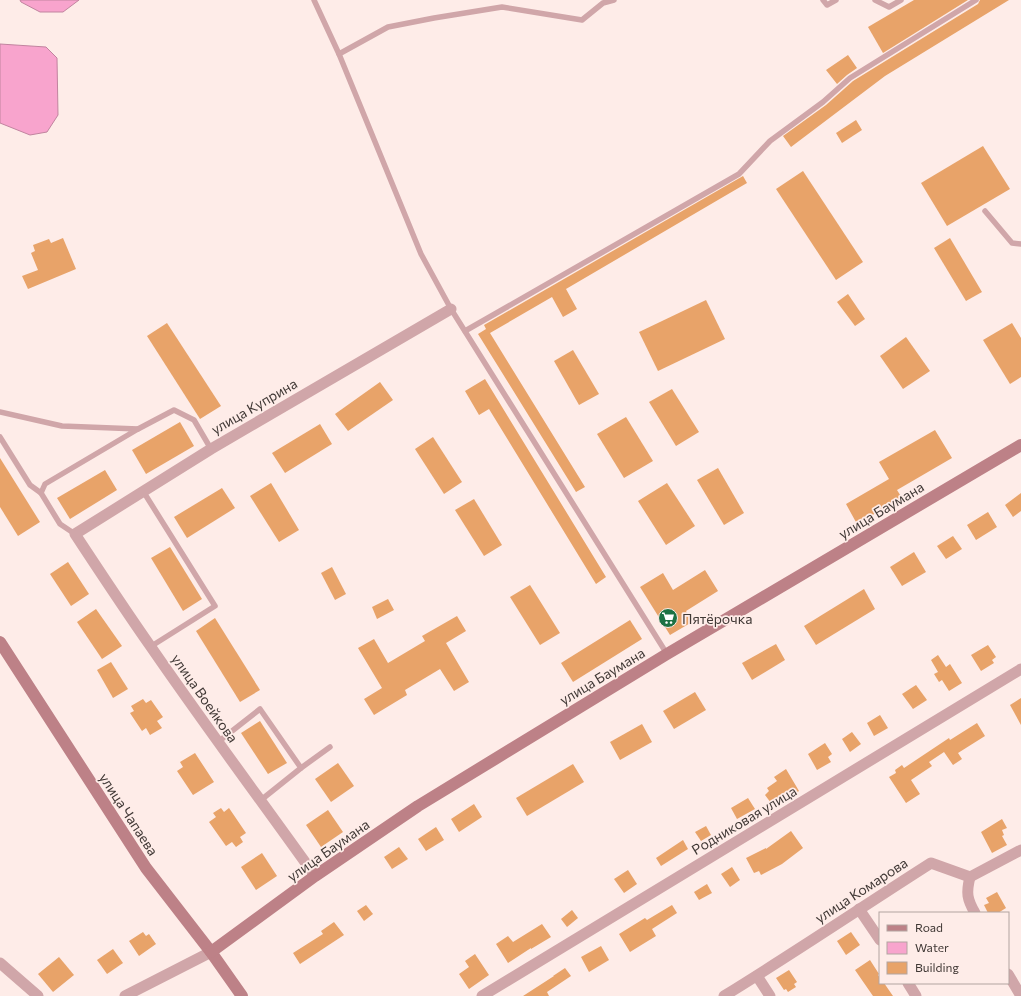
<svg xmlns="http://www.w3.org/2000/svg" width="1021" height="996" viewBox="0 0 1021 996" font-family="Commissioner,sans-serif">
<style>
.water{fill:#f8a4cd;stroke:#c1849f}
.building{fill:#e8a369}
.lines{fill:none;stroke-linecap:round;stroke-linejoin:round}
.lane{stroke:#d0a6a9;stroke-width:5.5}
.street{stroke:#d0a6a9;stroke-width:11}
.secondary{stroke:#bd8187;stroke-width:12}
.labels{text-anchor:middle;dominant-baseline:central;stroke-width:3.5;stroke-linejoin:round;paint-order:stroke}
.street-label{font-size:14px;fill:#403835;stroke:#feece8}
.poi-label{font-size:14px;fill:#403835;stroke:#feece8;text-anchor:start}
</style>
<rect width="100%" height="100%" fill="#feece8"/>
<!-- water -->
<g class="water">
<polygon points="20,0 79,0 63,12 40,12 21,2"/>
<polygon points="0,44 46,47 57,58 58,115 47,132 30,135 0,123"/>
</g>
<!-- building -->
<g class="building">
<polygon points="914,0 968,0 883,53 868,27"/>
<polygon points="980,0 1009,0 885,76 791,147 783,136 826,105 853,81 978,4"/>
<polygon points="848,55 857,68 847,75 837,84 826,70"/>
<polygon points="856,120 862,130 842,143 836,133"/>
<polygon points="983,146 1010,189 947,226 921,183"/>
<polygon points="803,171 863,262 836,280 776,189"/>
<polygon points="743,176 747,183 566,289 577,309 563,317 552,297 490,333 585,487 576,492 478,334 486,329 484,325"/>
<polygon points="63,238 76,269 28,289 22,276 38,270 31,253 35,251 33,245 49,239 51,243"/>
<polygon points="950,238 982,292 966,301 934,248"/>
<polygon points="848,294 865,319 855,326 837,302"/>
<polygon points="706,300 725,339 658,371 639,332"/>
<polygon points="167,323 221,406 200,419 147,336"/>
<polygon points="1012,323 1021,338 1021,377 1010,384 983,340"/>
<polygon points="906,337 930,371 903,389 880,356"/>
<polygon points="573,350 599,394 579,405 554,361"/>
<polygon points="485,379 606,577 596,584 489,409 479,415 465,391"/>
<polygon points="380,382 393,400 348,431 335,414"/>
<polygon points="672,389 699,432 676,446 649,402"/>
<polygon points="626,417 653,461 624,478 597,434"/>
<polygon points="180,422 194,446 146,474 132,450"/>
<polygon points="320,424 332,444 285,473 272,453"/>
<polygon points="935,430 952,458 897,490 902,498 857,524 846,504 889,479 879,462"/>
<polygon points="433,437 462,482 444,494 415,449"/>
<polygon points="0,458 40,522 18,536 0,507"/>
<polygon points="718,468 744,513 724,525 697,480"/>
<polygon points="105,470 117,490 70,519 57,498"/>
<polygon points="271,483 299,530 279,542 250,496"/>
<polygon points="667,483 695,526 666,545 638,501"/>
<polygon points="222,488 235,508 187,538 174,517"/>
<polygon points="1021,493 1021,511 1013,517 1005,505"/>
<polygon points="474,499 502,545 484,556 455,510"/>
<polygon points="988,512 997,527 976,540 967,525"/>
<polygon points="953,536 962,549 946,559 937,546"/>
<polygon points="170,547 202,599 183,611 151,558"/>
<polygon points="914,552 926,572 902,586 890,567"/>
<polygon points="68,562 89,594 71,606 50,574"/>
<polygon points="332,567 346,594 335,600 321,573"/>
<polygon points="705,570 718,591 686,611 692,622 670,635 640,587 663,573 673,590"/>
<polygon points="530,585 560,633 540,645 510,597"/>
<polygon points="864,589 875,609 816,645 804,626"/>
<polygon points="388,599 394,610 377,619 372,607"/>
<polygon points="96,609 122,646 102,659 77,622"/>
<polygon points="457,616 466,631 446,643 469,682 454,691 440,669 405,690 407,695 374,715 364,699 382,688 358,648 374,639 388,663 425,641 422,636"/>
<polygon points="215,618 260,690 240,702 196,631"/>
<polygon points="630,620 642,639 573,682 561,663"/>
<polygon points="776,644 785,660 752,680 742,663"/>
<polygon points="988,645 996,657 992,660 994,663 981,671 971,655"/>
<polygon points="938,655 946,667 950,664 962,683 949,691 942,680 939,682 934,674 938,672 931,660"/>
<polygon points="111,662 128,689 113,698 97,670"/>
<polygon points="916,685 927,700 913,709 902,694"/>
<polygon points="695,692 706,710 674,729 663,711"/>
<polygon points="1021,698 1021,725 1010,705"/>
<polygon points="143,699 146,703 151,700 163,717 157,721 162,728 150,735 146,728 142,731 130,713 134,711 131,706"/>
<polygon points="880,715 888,728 874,736 867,723"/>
<polygon points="260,721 287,763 268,774 241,733"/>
<polygon points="977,723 985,736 958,753 962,759 953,765 944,752 929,762 932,766 911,780 920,794 906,803 889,777 896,773 895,770 902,765 904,768 949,738 950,740"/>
<polygon points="642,724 652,742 620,760 610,742"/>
<polygon points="852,732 861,744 850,752 842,739"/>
<polygon points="825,743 832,754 828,757 831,762 817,770 808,754"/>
<polygon points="195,753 214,782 193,795 177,771 183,767 180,762"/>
<polygon points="338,763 354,786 331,802 315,779"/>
<polygon points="573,764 584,782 527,816 516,798"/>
<polygon points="786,769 799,791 790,797 787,791 771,803 765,795 769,791 767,788 777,781 774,777"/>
<polygon points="748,798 755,809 737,819 731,808"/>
<polygon points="474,804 482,817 459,832 451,819"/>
<polygon points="221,808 224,812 229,808 246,833 240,837 243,842 236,847 232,842 226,846 209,822 216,817 213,813"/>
<polygon points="328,810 343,832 321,847 306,825"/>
<polygon points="1002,819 1007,828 1002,830 1004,835 1002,836 1007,845 992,853 981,832"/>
<polygon points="706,826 711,835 701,841 695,832"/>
<polygon points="436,827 444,840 426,851 418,839"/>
<polygon points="791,831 803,848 782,864 761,875 759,871 754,873 746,858 766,848 766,849"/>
<polygon points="683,840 688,849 661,866 656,858"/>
<polygon points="399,847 408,859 392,869 384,857"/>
<polygon points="262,853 277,876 256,890 241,867"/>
<polygon points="732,867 740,880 730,887 721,874"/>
<polygon points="628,870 637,884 624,893 614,879"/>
<polygon points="707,884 712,893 699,900 694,892"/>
<polygon points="997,892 1006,908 998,913 988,913 984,905 989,903 986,898"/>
<polygon points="366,905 373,914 364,921 357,911"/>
<polygon points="672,905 677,913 652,929 656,936 630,952 619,934 645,918 647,920"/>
<polygon points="572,910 578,918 567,927 561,919"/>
<polygon points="334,922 344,935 300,964 293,953 323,934 321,931"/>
<polygon points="542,924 551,937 531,949 531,948 508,963 496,944 508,936 513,942"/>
<polygon points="143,932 146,936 149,934 156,944 139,956 129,941"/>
<polygon points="851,932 860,945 846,955 837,941"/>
<polygon points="601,946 609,960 589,972 581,957"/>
<polygon points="113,949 123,963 107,974 97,960"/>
<polygon points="475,954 489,975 469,989 459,974 469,967 465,961"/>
<polygon points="59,957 74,975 53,992 38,974"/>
<polygon points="870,960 879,974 878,975 880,978 880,983 884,983 893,996 873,996 855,970"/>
<polygon points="565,968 571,976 547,992 549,996 523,996 554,976 553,976"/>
<polygon points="789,970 797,982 794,984 796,987 788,992 786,989 784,990 776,978"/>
</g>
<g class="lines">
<!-- lane -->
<g class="lane">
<polyline points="314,0 339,54 421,254 451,309 667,654"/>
<polyline points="823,0 827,5 836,0"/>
<polyline points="875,0 889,7 901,0"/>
<polyline points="339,54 388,27 434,18 502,7 582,20 603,3 614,0"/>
<polyline points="985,211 1012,243 1021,244"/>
<polyline points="465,331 739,174 770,141 823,102 850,78 976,0"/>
<polyline points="0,412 62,426 138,429 45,484 41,493"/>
<polyline points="138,429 174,410 194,420 211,449"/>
<polyline points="0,437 30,485 41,493 60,524 75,534"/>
<polyline points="143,491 215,606 150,647"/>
<polyline points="218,742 260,709 301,768 261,800"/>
<polyline points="301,768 330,747"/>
</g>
<!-- street -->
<g class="street">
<path d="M315,876C260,799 204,724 151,647C125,610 100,572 75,534L211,449L451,309"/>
<path d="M970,877C966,893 967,899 975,913"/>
<polyline points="859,909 880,940"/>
<polyline points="0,963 38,996"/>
<polyline points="1008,974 1021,996"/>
<polyline points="757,976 770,996"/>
<polyline points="908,983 916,996"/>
<polyline points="125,996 211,952"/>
<polyline points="482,996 1021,669"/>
<path d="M724,996C794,953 862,907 931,863L970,877L1021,850"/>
</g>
<!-- secondary -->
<g class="secondary">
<polyline points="0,642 146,868 211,952 242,996"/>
<polyline points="211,952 315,876 418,806 667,654 1021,445"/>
</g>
</g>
<!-- icons -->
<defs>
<symbol id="supermarket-disc" viewBox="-11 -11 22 22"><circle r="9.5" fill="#1d7244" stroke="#feece8"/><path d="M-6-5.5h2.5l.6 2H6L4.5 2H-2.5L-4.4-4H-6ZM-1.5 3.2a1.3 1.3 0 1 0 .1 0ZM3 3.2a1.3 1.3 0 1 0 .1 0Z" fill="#fff"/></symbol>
</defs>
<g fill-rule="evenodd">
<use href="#supermarket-disc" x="657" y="607" width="22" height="22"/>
</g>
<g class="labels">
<!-- street labels -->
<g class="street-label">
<text transform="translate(254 406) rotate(-30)">улица Куприна</text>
<text transform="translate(881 510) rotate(-31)">улица Баумана</text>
<text transform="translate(602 676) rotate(-31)">улица Баумана</text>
<text transform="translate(205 698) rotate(55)">улица Воейкова</text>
<text transform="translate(129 814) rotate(57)">улица Чапаева</text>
<text transform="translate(744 820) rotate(-31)">Родниковая улица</text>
<text transform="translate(328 850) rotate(-35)">улица Баумана</text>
<text transform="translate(861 890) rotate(-33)">улица Комарова</text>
</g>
<!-- poi labels -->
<g class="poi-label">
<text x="682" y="618">Пятёрочка</text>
</g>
</g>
<!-- legend -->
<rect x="879" y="912" width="130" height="72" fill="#feece8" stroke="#b2a4a0"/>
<rect x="887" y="925" width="20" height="6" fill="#bd8187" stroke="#b2a4a0"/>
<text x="915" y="932" font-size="12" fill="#403835">Road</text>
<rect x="887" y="942" width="20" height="12" fill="#f8a4cd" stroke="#b2a4a0"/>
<text x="915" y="952" font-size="12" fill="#403835">Water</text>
<rect x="887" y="962" width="20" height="12" fill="#e8a369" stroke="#b2a4a0"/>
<text x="915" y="972" font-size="12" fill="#403835">Building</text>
</svg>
